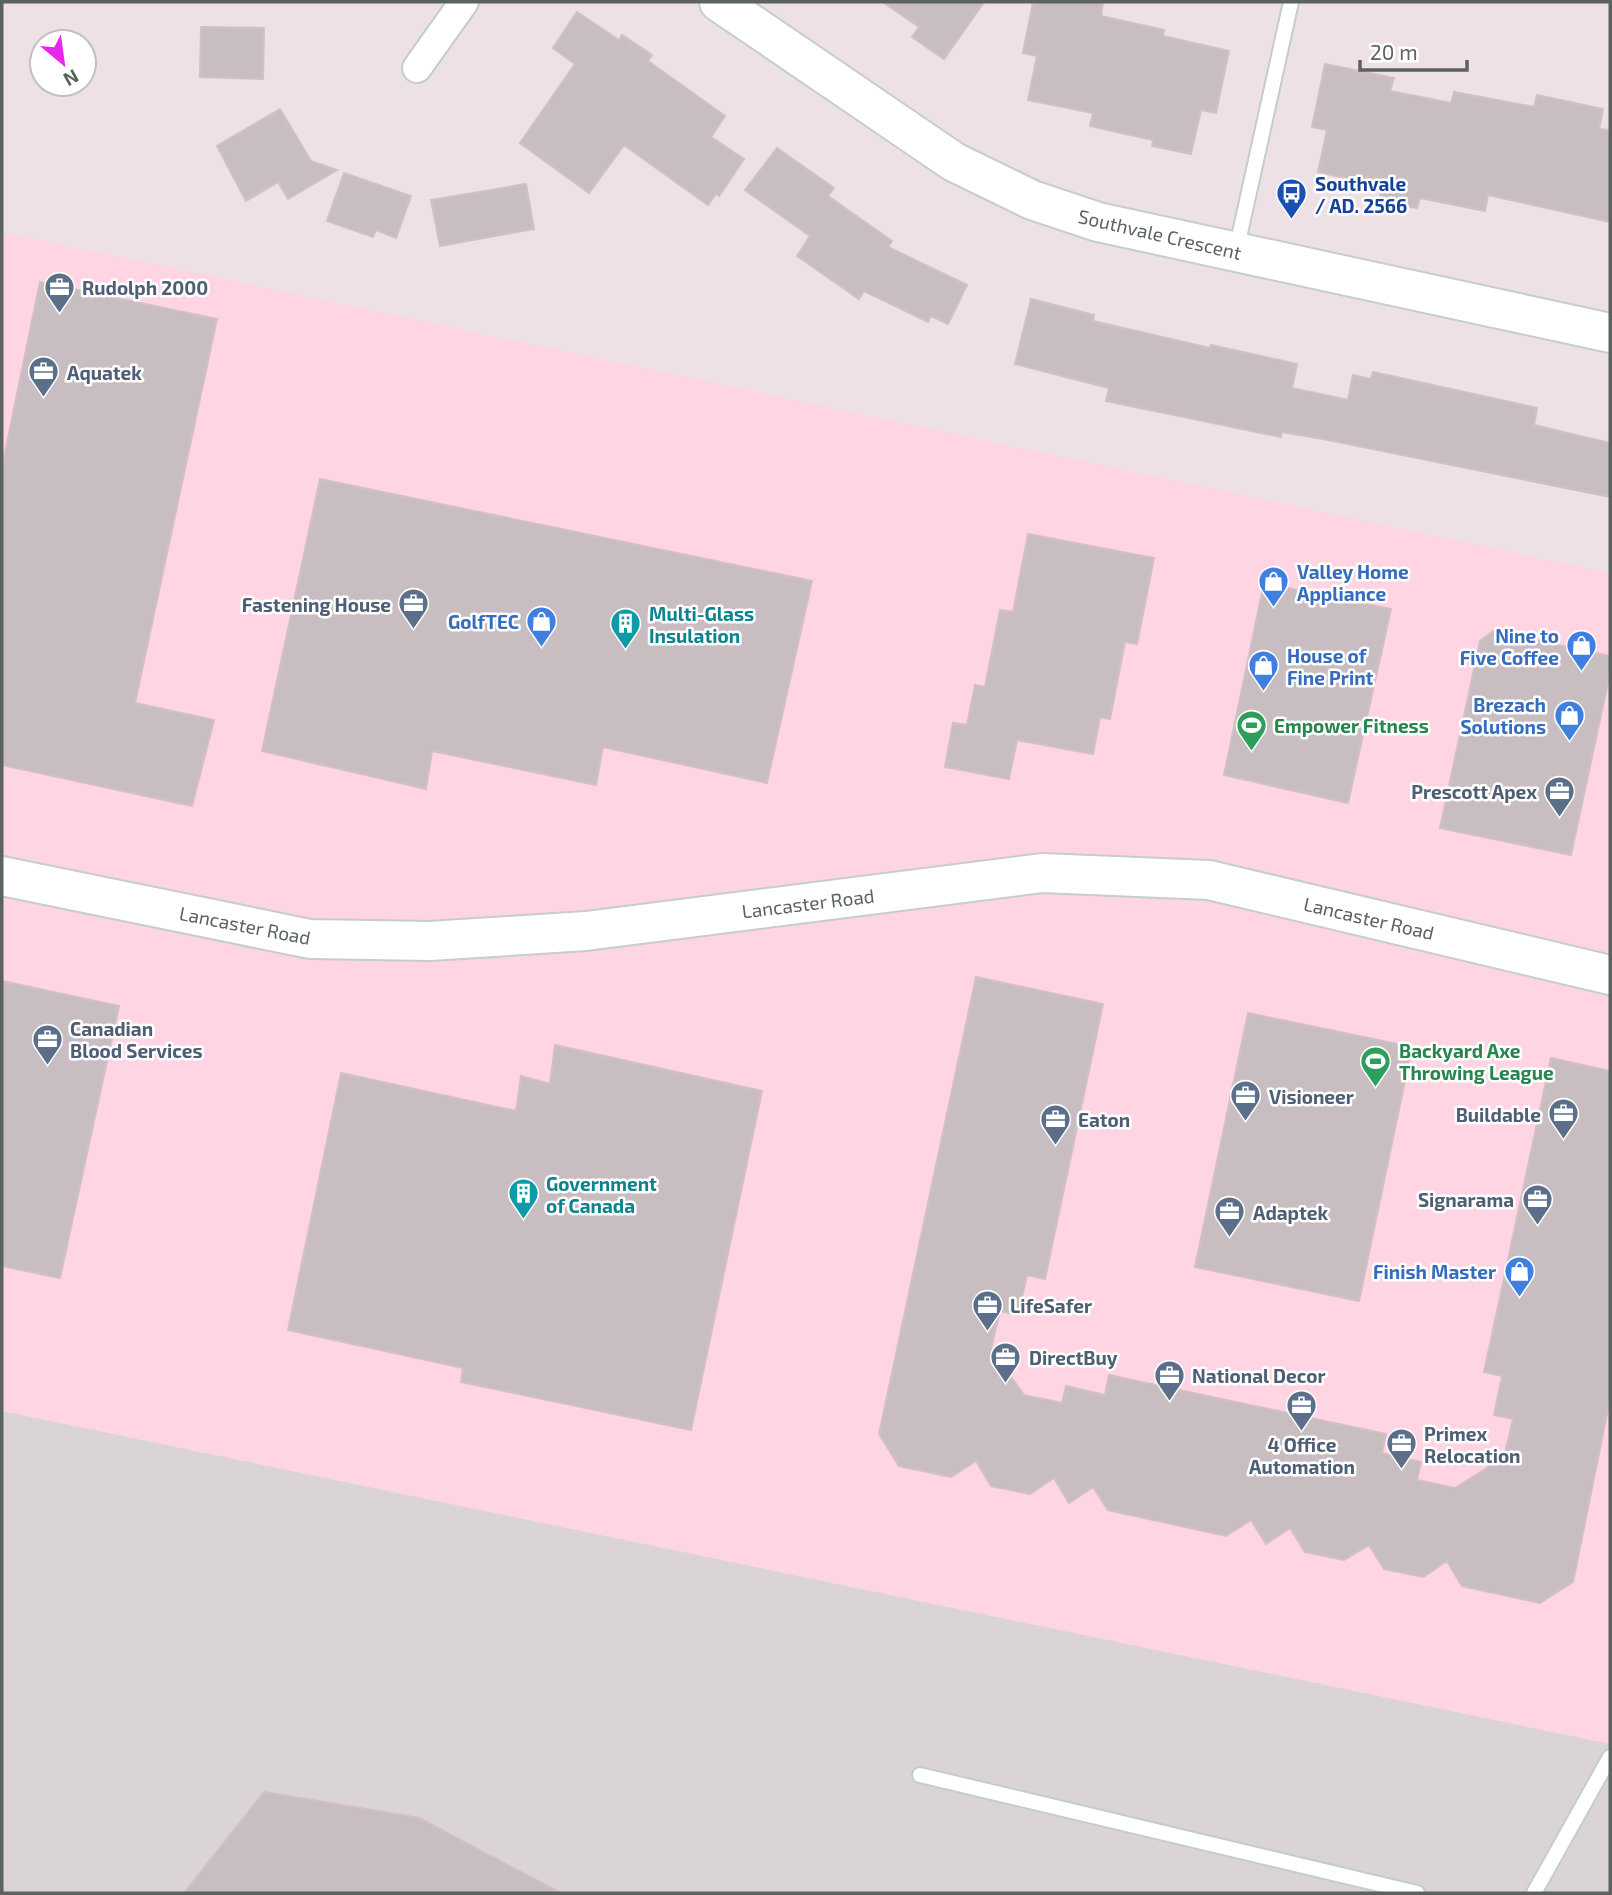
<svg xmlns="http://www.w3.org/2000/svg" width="1612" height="1895" viewBox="0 0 1612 1895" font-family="'Exo 2',sans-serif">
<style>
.commercial{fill:#ffd4e3}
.industrial{fill:#dbd4d6}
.building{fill:#c8bec2;stroke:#d2bfc7;stroke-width:2}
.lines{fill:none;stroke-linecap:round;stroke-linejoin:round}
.lane-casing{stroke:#c5cdc9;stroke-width:18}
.street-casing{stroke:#c5cdc9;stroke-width:32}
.secondary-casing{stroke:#c5ceca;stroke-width:42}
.lane{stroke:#fff;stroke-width:14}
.street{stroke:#fff;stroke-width:28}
.secondary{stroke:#fff;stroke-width:38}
.labels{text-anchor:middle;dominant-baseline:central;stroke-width:5;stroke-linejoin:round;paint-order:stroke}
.transit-label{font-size:19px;font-weight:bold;fill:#164399;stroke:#fff;text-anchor:start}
.street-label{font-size:19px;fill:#5a635e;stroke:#fff}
.service-label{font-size:19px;font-weight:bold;fill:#4e5e75;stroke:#fff;text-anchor:start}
.shop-label{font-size:19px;font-weight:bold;fill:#366cbe;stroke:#fff;text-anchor:end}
.culture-label{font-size:19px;font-weight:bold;fill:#0d838f;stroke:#fff;text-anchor:start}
.leisure-label{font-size:19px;font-weight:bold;fill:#27864d;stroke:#fff;text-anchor:start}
</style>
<rect width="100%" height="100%" fill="#ede1e5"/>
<!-- commercial -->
<polygon class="commercial" points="2,232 1610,573 1610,1744 2,1411"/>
<!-- industrial -->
<polygon class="industrial" points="2,1411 1610,1744 1610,1893 2,1893"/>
<!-- building -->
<g class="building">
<polygon points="883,2 984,2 944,59 912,37 919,27"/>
<polygon points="1033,2 1103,2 1101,16 1164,30 1163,36 1229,51 1216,113 1201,110 1191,154 1152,146 1153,140 1090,126 1093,113 1028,100 1037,56 1023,53"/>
<polygon points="577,12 619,40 622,35 652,55 648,61 725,116 711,137 744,159 719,196 716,194 708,205 624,145 589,193 520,143 575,64 553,48"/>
<polygon points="201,27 264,28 263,79 200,77"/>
<polygon points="1325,64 1394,78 1390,91 1451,103 1454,92 1534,107 1537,95 1603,109 1599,129 1610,130 1610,222 1488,195 1485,211 1420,198 1417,208 1400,205 1379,201 1382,186 1318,172 1327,130 1312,127"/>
<polygon points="280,109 311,161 337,170 288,199 278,182 246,201 217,146"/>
<polygon points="777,148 834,188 828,196 892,241 888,247 967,285 948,324 931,316 928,322 864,291 859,299 797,256 810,236 745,190"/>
<polygon points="344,173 411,196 396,238 376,230 373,237 327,221"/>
<polygon points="526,184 534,229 440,246 431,200"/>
<polygon points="40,282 217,319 135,703 214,720 192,806 2,765 2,467"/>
<polygon points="1031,299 1094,315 1093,321 1210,348 1211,345 1297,364 1292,388 1348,400 1353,375 1371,379 1373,372 1537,408 1534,425 1610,443 1610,497 1323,439 1282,432 1281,437 1106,401 1109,388 1015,364"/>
<polygon points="320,479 812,581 767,783 603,747 596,785 432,751 426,789 262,751"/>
<polygon points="1028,534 1154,558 1137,644 1125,642 1110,719 1100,717 1093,754 1017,740 1009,779 945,767 953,723 967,725 975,685 985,687 1000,610 1013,612"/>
<polygon points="1264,583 1391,609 1348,803 1224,775"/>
<polygon points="1493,631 1610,656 1610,673 1571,855 1440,828 1480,641"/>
<polygon points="976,977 1103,1004 1045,1279 1027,1275 1018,1315 1000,1311 991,1349 1024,1395 1062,1403 1066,1386 1105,1395 1109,1375 1386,1434 1382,1453 1421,1462 1417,1480 1455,1488 1504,1457 1513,1419 1494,1415 1502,1376 1484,1372 1551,1058 1610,1071 1610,1399 1573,1582 1540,1603 1462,1586 1447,1561 1423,1577 1384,1569 1369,1545 1344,1560 1305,1552 1290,1528 1266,1544 1251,1520 1226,1536 1108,1510 1093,1487 1069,1503 1054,1478 1030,1494 991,1486 976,1461 951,1477 899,1466 879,1434"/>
<polygon points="2,981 119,1006 60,1278 2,1266"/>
<polygon points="1248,1013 1412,1047 1359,1301 1195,1267"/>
<polygon points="555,1045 762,1091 691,1430 461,1382 463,1368 288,1330 341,1073 516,1111 521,1076 550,1084"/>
<polygon points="264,1792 419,1818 561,1893 184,1893"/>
</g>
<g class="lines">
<defs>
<g id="lane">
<polyline points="1236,251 1291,2"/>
<polyline points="920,1775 1417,1893"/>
<polyline points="1534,1893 1610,1757"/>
</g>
<polyline id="street" points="417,68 464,2"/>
<g id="secondary">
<polyline points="719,2 954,162 1032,200 1098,222 1610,333"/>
<polyline points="2,876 310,939 430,941 586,931 1042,873 1209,880 1610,975"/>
</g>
</defs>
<!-- lane casing -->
<use href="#lane" class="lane-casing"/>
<!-- street casing -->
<use href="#street" class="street-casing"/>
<!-- secondary casing -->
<use href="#secondary" class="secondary-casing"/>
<!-- lane -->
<use href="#lane" class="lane"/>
<!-- street -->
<use href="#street" class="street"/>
<!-- secondary -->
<use href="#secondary" class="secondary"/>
</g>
<!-- icons -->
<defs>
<symbol id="bus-pin" viewBox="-11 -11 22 30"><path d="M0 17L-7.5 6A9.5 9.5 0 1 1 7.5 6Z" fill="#1a4fb4" stroke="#fff"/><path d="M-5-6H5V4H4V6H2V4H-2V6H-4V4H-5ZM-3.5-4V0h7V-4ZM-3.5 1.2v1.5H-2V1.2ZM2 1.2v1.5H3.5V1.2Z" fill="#fff"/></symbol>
<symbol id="office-pin" viewBox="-11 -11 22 30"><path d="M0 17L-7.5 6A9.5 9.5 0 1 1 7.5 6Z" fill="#5c6f8a" stroke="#fff"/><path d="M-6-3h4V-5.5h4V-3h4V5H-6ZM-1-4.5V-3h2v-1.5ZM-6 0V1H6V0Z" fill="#fff"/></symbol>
<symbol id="shop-pin" viewBox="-11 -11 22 30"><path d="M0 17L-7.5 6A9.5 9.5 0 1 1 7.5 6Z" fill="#3f7fe0" stroke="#fff"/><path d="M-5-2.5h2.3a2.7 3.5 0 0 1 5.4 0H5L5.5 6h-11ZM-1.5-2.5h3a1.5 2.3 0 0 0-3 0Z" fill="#fff"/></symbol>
<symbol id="building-pin" viewBox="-11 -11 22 30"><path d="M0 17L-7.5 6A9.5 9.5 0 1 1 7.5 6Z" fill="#0f9aa8" stroke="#fff"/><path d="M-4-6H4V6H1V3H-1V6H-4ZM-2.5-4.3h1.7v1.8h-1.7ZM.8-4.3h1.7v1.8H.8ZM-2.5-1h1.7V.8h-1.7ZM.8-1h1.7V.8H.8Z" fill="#fff"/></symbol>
<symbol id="stadium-pin" viewBox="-11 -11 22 30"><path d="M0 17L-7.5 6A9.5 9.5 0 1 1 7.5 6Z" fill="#2e9e5b" stroke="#fff"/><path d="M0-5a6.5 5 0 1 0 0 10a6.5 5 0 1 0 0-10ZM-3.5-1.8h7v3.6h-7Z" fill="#fff"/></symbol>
</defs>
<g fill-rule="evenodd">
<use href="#bus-pin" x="1274" y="176" width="35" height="47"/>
<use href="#office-pin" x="42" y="270" width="35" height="47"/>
<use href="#office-pin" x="26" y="354" width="35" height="47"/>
<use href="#shop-pin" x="1256" y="564" width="35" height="47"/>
<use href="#office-pin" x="396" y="586" width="35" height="47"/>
<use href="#shop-pin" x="524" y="604" width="35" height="47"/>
<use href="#building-pin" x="608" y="606" width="35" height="47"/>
<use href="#shop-pin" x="1564" y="628" width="35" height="47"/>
<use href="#shop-pin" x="1246" y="648" width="35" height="47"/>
<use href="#shop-pin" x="1552" y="698" width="35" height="47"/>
<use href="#stadium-pin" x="1234" y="708" width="35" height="47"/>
<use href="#office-pin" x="1542" y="774" width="35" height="47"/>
<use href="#office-pin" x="30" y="1022" width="35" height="47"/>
<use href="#stadium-pin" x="1358" y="1044" width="35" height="47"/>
<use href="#office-pin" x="1228" y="1078" width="35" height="47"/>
<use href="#office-pin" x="1546" y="1096" width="35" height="47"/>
<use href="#office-pin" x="1038" y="1102" width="35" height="47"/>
<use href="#building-pin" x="506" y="1176" width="35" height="47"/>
<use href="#office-pin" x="1520" y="1182" width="35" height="47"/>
<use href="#office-pin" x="1212" y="1194" width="35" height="47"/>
<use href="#shop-pin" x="1502" y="1254" width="35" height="47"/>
<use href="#office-pin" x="970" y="1288" width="35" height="47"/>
<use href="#office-pin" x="988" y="1340" width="35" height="47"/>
<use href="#office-pin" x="1152" y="1358" width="35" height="47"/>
<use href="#office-pin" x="1284" y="1388" width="35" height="47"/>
<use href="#office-pin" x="1384" y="1426" width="35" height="47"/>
</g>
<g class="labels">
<!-- transit labels -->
<g class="transit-label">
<text x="1315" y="183">Southvale<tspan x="1315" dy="22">/ AD. 2566</tspan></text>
</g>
<!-- street labels -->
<g class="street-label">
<text transform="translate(1160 234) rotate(13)">Southvale Crescent</text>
<text transform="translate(808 903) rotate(-7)">Lancaster Road</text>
<text transform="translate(1369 918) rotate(13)">Lancaster Road</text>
<text transform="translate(245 925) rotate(11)">Lancaster Road</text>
</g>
<!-- service labels -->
<g class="service-label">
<text x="82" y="287">Rudolph 2000</text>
<text x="67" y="372">Aquatek</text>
<text x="391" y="604" text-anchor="end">Fastening House</text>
<text x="1537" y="791" text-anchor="end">Prescott Apex</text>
<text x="70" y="1028">Canadian<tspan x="70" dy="22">Blood Services</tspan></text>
<text x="1269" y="1096">Visioneer</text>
<text x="1541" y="1114" text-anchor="end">Buildable</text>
<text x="1078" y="1119">Eaton</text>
<text x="1514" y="1199" text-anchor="end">Signarama</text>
<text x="1253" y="1212">Adaptek</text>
<text x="1010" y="1305">LifeSafer</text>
<text x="1029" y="1357">DirectBuy</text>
<text x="1192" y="1375">National Decor</text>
<text x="1424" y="1433">Primex<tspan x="1424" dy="22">Relocation</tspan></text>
<text x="1302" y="1444" text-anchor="middle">4 Office<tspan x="1302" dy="22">Automation</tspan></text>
</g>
<!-- shop labels -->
<g class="shop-label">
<text x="1297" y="571" text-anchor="start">Valley Home<tspan x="1297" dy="22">Appliance</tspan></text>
<text x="519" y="621">GolfTEC</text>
<text x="1559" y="635">Nine to<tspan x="1559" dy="22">Five Coffee</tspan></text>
<text x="1287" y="655" text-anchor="start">House of<tspan x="1287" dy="22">Fine Print</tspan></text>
<text x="1546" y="704">Brezach<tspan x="1546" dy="22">Solutions</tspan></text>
<text x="1496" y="1271">Finish Master</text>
</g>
<!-- culture labels -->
<g class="culture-label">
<text x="649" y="613">Multi-Glass<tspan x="649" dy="22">Insulation</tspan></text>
<text x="546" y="1183">Government<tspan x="546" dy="22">of Canada</tspan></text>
</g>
<!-- leisure labels -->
<g class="leisure-label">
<text x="1274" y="725">Empower Fitness</text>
<text x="1399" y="1050">Backyard Axe<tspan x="1399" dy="22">Throwing League</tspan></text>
</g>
</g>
<!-- border -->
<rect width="1612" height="1895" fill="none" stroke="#5a635e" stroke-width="7"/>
<!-- north arrow -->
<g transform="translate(63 63) rotate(151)"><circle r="33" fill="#ffffff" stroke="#bdc1bf" stroke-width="2"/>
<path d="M0-5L12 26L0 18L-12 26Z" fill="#e826ee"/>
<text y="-10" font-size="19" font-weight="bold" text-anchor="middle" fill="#5a635e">N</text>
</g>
<!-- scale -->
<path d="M1360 60v10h107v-10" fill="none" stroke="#5a635e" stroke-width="3.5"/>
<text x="1370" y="60" font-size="21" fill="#5a635e" stroke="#ffffff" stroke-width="5" paint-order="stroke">20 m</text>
</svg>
